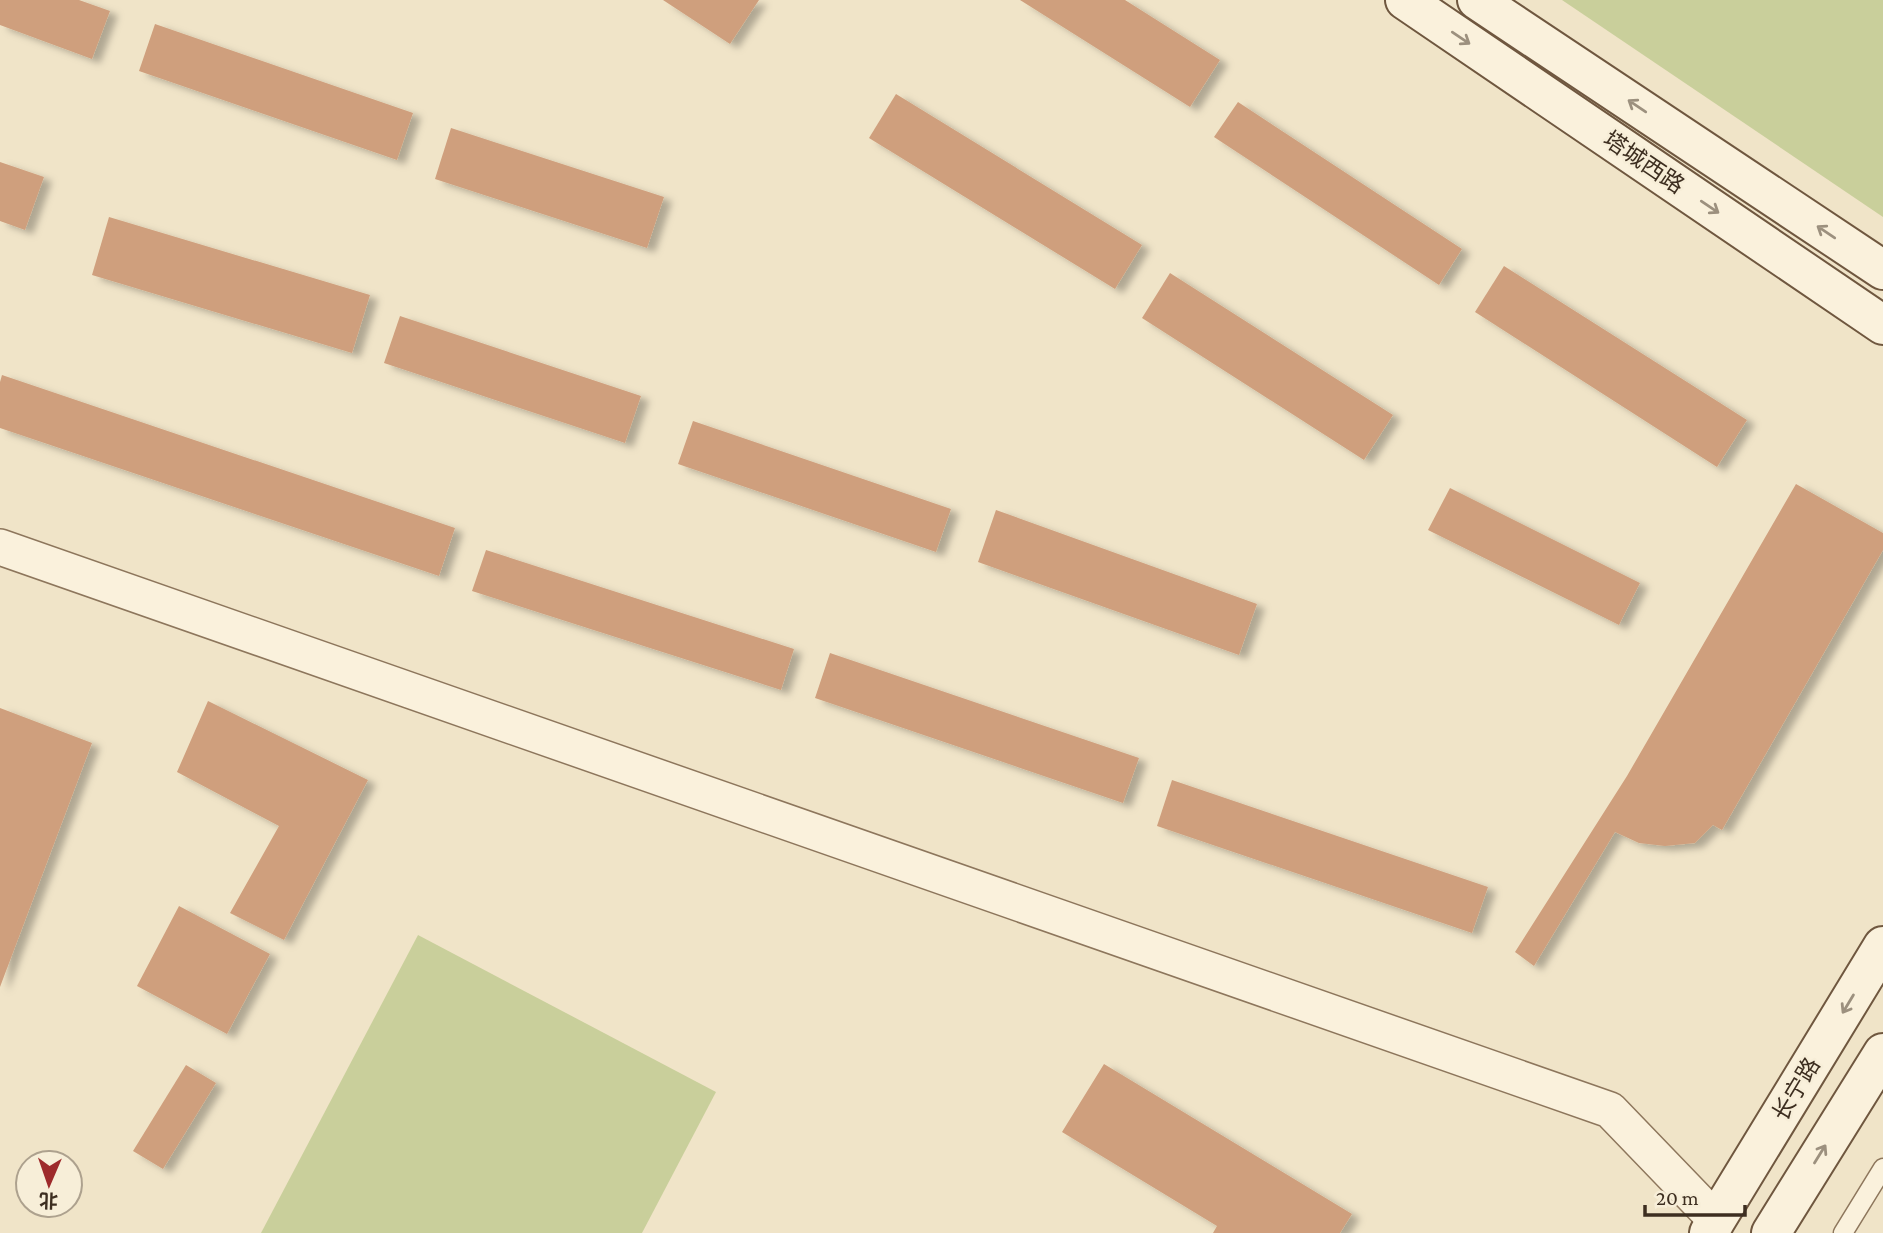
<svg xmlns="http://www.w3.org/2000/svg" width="1883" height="1233" viewBox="0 0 1883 1233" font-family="'Crimson Pro','Noto Sans SC',serif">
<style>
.green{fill:#c9cf9b}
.building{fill:#cf9f7d;filter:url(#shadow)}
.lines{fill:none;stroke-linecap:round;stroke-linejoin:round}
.lane-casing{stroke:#8d765c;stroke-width:21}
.street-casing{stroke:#8d765c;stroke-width:38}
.secondary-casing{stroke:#6f573f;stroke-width:42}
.lane{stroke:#faf1dc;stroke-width:18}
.street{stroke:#faf1dc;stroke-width:35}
.secondary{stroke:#faf1dc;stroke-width:38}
.oneway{stroke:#9c907e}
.labels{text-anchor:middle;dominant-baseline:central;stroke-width:5;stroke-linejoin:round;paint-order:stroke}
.street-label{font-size:23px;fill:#3d2e20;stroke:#f7eed8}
</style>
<defs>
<filter id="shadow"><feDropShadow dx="8" dy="4.5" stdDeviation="3.5" flood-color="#0004"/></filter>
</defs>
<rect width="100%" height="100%" fill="#f0e4c8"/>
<!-- green -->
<g class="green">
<polygon points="1563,0 1883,0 1883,217 1562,0"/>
<polygon points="418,935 716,1092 642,1233 261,1233"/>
</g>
<!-- building -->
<g class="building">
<polygon points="0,0 79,0 110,11 92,59 0,25"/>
<polygon points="663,0 759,0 730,44"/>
<polygon points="1020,0 1125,0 1220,60 1190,107"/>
<polygon points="155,24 413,113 397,160 139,71"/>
<polygon points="896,94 1142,245 1115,289 869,138"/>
<polygon points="1238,102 1462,249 1439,285 1214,137"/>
<polygon points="451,128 664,197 647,248 435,179"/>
<polygon points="0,162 44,177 25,230 0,221"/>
<polygon points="109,217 370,295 352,353 92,275"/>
<polygon points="1504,266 1747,420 1717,467 1475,312"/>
<polygon points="1170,273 1393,415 1364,460 1142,318"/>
<polygon points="400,316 641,396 625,443 384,363"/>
<polygon points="2,375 455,528 439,576 0,428 0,382"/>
<polygon points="693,421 951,509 936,552 678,464"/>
<polygon points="1796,484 1883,533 1883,550 1722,830 1713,825 1695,843 1665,846 1639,843 1615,832 1534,966 1515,952 1627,776"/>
<polygon points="1450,488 1640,583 1619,625 1428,530"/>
<polygon points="996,510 1257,604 1239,655 978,562"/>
<polygon points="486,550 794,649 781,690 472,591"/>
<polygon points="830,653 1139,758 1123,803 815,698"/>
<polygon points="208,701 368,780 284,940 230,913 279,826 177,772"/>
<polygon points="0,708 92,743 0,987"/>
<polygon points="1172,780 1488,887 1472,933 1157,826"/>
<polygon points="179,906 270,954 227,1034 137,986"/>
<polygon points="1104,1064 1352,1214 1340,1233 1213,1233 1217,1226 1062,1132"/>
<polygon points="186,1065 216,1083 163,1169 133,1151"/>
</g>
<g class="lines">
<defs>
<polyline id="lane" points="1843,1233 1883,1168"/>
<polyline id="street" points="0,547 1610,1110 1716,1220"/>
<g id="secondary">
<polyline points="1405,0 1883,325"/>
<polyline points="1477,0 1883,270"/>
<polyline points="1709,1233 1716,1220 1883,946"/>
<polyline points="1771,1233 1883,1053"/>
</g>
</defs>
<!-- lane casing -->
<use href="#lane" class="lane-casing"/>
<!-- street casing -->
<use href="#street" class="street-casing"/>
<!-- secondary casing -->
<use href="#secondary" class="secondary-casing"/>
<!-- lane -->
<use href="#lane" class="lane"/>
<!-- street -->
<use href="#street" class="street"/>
<!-- secondary -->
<use href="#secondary" class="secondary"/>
</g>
<!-- one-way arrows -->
<defs><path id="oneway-shaft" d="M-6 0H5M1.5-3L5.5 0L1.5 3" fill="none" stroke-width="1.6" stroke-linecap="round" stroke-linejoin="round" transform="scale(1.75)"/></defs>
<g class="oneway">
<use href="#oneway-shaft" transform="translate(1461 38) rotate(34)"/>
<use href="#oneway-shaft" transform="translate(1637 106) rotate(-146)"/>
<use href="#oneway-shaft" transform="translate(1710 207) rotate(34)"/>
<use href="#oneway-shaft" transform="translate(1826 232) rotate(-146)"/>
<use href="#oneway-shaft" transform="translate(1848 1004) rotate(121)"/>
<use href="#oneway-shaft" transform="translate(1820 1154) rotate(-58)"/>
</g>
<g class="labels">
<!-- street labels -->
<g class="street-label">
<text transform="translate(1644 162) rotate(34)">塔城西路</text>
<text transform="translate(1796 1089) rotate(-59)">长宁路</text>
</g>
</g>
<!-- north arrow -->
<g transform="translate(49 1184) rotate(182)"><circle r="33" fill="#f7eed8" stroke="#ada18e" stroke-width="2"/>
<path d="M0-5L12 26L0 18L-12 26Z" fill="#9e2a2b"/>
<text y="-10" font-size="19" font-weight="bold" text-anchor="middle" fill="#3d2e20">北</text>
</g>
<!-- scale -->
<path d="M1645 1205v10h100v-10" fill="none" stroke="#3d2e20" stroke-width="3.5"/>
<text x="1656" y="1205" font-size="21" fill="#3d2e20" stroke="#f7eed8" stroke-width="5" paint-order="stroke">20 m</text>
</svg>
